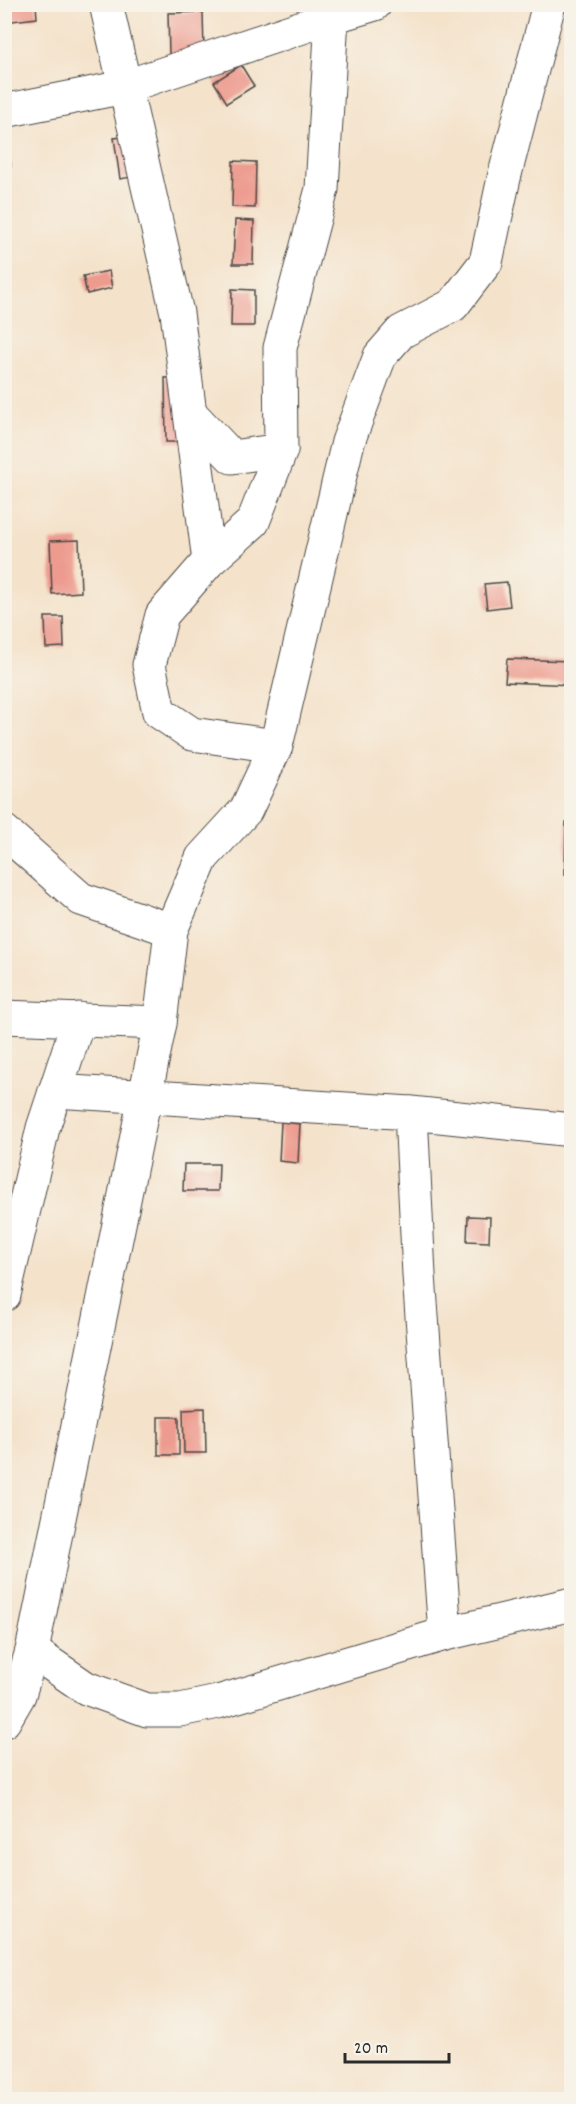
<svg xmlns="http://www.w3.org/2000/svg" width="576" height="2104" viewBox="0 0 576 2104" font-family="Dekko,sans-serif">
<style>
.building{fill:#ed9b8f}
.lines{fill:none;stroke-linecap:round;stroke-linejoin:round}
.minor-casing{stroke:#494643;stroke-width:35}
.minor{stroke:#fff;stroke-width:33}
</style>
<rect width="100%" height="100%" fill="#f7f3e8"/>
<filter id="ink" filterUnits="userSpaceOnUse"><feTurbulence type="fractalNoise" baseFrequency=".0167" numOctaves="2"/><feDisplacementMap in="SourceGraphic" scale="12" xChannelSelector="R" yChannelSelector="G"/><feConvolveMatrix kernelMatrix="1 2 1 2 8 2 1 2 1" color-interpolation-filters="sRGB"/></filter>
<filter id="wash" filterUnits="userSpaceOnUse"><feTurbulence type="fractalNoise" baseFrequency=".008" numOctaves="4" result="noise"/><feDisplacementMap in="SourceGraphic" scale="24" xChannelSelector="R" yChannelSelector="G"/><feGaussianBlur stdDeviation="1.35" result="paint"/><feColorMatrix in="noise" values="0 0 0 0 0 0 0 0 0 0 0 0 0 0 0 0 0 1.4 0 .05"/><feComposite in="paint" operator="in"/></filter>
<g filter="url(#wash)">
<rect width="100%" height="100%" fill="#f4e2ca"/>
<g id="blocks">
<!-- building -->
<g class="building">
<polygon points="4,4 36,4 37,18 4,22"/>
<polygon points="203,12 204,53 169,54 168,13"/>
<polygon points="241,65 254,86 227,103 214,82"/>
<polygon points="4,125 6,125 11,166 4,167"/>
<polygon points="132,136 138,176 120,179 114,138"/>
<polygon points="233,161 256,162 255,208 232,207"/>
<polygon points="235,220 254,221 253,264 233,264"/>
<polygon points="109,271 112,288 87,294 83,276"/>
<polygon points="232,289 254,290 254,326 231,326"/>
<polygon points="178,377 185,442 166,442 165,378"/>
<polygon points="79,540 81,592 52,594 50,541"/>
<polygon points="507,582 510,606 487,609 484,584"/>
<polygon points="45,617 63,617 64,647 46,648"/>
<polygon points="507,659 572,661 572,685 505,682"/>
<polygon points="566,822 572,822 572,874 565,874"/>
<polygon points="281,1122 300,1124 298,1163 279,1161"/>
<polygon points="184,1164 219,1164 218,1191 183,1191"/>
<polygon points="468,1216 490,1217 489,1242 467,1241"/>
<polygon points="205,1408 206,1453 184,1453 183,1409"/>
<rect x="158" y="1417" width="21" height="38"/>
</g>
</g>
</g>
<g filter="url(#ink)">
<use href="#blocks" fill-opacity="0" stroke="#494643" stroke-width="1.5"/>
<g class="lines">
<defs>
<g id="minor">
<polyline points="106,4 177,313 209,561"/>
<polyline points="4,111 124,87 332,17 375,4"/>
<polyline points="191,414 232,457 281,450"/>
<polyline points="276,746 192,734 159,712 149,665 162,615 209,561 253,522 281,450 280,348 322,189 332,17 325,4"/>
<polyline points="4,831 81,899 171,930"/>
<polyline points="4,1017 160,1023"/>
<polyline points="55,1091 411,1113 419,1275 445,1634 572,1604"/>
<polyline points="411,1113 572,1130"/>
<polyline points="4,1295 43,1128 79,1019"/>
<polyline points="32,1651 86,1688 147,1710 180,1710 218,1702 445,1634"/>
<polyline points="4,1721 19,1695 32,1651 160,1023 171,930 202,858 246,810 276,746 348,442 380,356 401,332 453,305 486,262 504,178 549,4"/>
</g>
</defs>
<!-- minor casing -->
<use href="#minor" class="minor-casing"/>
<!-- minor -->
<use href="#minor" class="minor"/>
</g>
</g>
<!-- margin -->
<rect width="576" height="2104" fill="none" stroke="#f7f3e8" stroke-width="24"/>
<!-- scale -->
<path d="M345 2053v9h104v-9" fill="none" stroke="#2b2b2b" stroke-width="3"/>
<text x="354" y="2053" font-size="18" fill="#2b2b2b" stroke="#f7f3e8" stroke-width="4.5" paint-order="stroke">20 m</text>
</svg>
